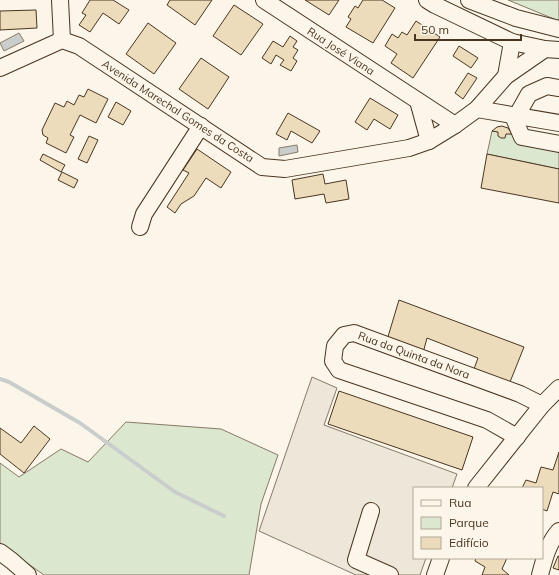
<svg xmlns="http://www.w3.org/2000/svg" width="559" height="575" viewBox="0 0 559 575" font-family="Mulish,sans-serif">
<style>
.green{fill:#dce7d0;stroke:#887966}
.parking{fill:#ede7d9;stroke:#887966}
.water{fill:#c9cecd;stroke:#887966}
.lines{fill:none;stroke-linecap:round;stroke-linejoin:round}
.stream{stroke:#c9cecd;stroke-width:4}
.building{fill:#ecdcbc;stroke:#4a3520}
.minor-casing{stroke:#4a3520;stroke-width:18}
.minor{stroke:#fbf6e9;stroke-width:16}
.labels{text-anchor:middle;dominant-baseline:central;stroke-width:3;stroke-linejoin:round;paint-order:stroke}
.street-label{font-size:11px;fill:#4a3520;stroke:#fbf6e9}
</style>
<rect width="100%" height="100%" fill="#fbf6e9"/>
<!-- green -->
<g class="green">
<polygon points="508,0 559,0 559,21"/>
<polygon points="492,131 512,134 517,144 559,150 559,169 487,154"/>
<polygon points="126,422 221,429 278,455 261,504 249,575 44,575 0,544 0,463 19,477 61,449 88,462"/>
</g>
<!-- parking -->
<polygon class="parking" points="312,377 337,388 324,425 457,474 452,488 414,488 414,558 426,558 420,575 356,575 259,531"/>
<!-- water -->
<g class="water">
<polygon points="19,33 24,41 4,51 0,43"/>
<polygon points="297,145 298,152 279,156 279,148"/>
</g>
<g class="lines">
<!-- stream -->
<polyline class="stream" points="0,379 9,382 80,423 175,492 224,516"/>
</g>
<!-- building -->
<g class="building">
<polygon points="90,0 113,0 129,10 119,24 103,13 90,32 79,25 86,15 82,13"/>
<polygon points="170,0 212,0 195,25 167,5"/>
<polygon points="305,0 339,0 329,15"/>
<polygon points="363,0 382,0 395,8 373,43 346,27 351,19 348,17 355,6 358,8"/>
<polygon points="234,5 263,24 241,55 213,36"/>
<polygon points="36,10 37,28 0,30 0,11"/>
<polygon points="416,21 440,37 413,78 391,63 397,54 385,46 392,34 398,38 402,32 407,35"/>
<polygon points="148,23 176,43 154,74 126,54"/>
<polygon points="290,36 297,41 293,47 298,50 293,58 297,61 291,71 280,65 284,60 276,55 271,64 262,58 273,41 283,47"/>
<polygon points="459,46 478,58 471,68 453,56"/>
<polygon points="201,58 229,77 208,109 179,89"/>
<polygon points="468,73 477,78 463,99 455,93"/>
<polygon points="88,89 108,99 96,123 80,115 70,135 74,137 66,153 46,143 48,138 43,135 42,130 55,103 64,107 67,101 74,105 79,95 84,97"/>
<polygon points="370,98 398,115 390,129 374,119 367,130 355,122"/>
<polygon points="116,102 131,111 123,125 108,117"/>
<polygon points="288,113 320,131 312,143 291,131 287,140 276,134"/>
<polygon points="502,126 508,128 512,134 506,134 505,138 501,138 498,136 498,132 492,131 497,127"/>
<polygon points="89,136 98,140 87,163 78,159"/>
<polygon points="197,149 231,172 221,188 206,178 194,196 181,204 175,213 167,207 189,173 183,170"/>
<polygon points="43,154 65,165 61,172 40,160"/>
<polygon points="487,154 559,169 559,203 481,188"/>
<polygon points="62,172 78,180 74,188 58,180"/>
<polygon points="323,174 325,184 346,180 349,199 326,203 324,194 295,199 292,180"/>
<polygon points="399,300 524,347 510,382 474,369 478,358 427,338 423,353 387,340"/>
<polygon points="339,391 473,437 462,470 328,424"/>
<polygon points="34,426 50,439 24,473 0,454 0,428 21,443"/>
<polygon points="559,452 559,494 553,492 547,511 542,509 542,488 522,488 526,480 536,483 541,467 553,470"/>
<polygon points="558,556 559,556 559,570 553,568"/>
<polygon points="476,558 507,558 502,569 509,575 482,575 485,567 475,561"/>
</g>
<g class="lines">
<defs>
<g id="minor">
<polyline points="60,0 62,40"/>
<polyline points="264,0 455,125"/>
<polyline points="427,0 435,5 512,42 545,49 559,50"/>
<polyline points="469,0 516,18 559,29"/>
<polyline points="0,68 62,40 79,46 262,167 285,169 409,148 429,141 455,125 477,109 506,76 545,49"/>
<polyline points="506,76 512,42"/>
<polyline points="418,101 429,141"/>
<polyline points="477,109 559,123"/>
<polyline points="513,116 522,137 559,144"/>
<polyline points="516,117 529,94 547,86 559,88"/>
<polyline points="140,227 144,214 201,126"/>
<polyline points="517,437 487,420 339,370 333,361 335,346 344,335 354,333 520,394 542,405"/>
<polyline points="476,488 542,405 559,388"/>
<polyline points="371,511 356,560 390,575"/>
<polyline points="0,552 12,561 28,575"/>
<polyline points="435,575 441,558"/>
<path d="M540,575C544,560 548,543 559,531"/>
</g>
</defs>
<!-- minor casing -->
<use href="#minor" class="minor-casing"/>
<!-- minor -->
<use href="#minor" class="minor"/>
</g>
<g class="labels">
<!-- street labels -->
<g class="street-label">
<text transform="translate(341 51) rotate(33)">Rua José Viana</text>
<text transform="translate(178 111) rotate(33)">Avenida Marechal Gomes da Costa</text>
<text transform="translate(414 355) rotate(20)">Rua da Quinta da Nora</text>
</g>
</g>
<!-- legend -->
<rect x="413" y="487" width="130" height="72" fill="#fbf6e9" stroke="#b4a999"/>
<rect x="421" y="500" width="20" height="6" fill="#fbf6e9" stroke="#b4a999"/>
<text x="449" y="507" font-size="12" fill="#4a3520">Rua</text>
<rect x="421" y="517" width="20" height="12" fill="#dce7d0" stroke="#b4a999"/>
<text x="449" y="527" font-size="12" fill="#4a3520">Parque</text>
<rect x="421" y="537" width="20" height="12" fill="#ecdcbc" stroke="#b4a999"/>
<text x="449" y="547" font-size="12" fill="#4a3520">Edifício</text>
<!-- scale -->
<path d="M415 34v6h106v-6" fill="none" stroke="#4a3520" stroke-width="2"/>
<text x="421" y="34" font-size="12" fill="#4a3520" stroke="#fbf6e9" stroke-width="3" paint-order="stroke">50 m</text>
</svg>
